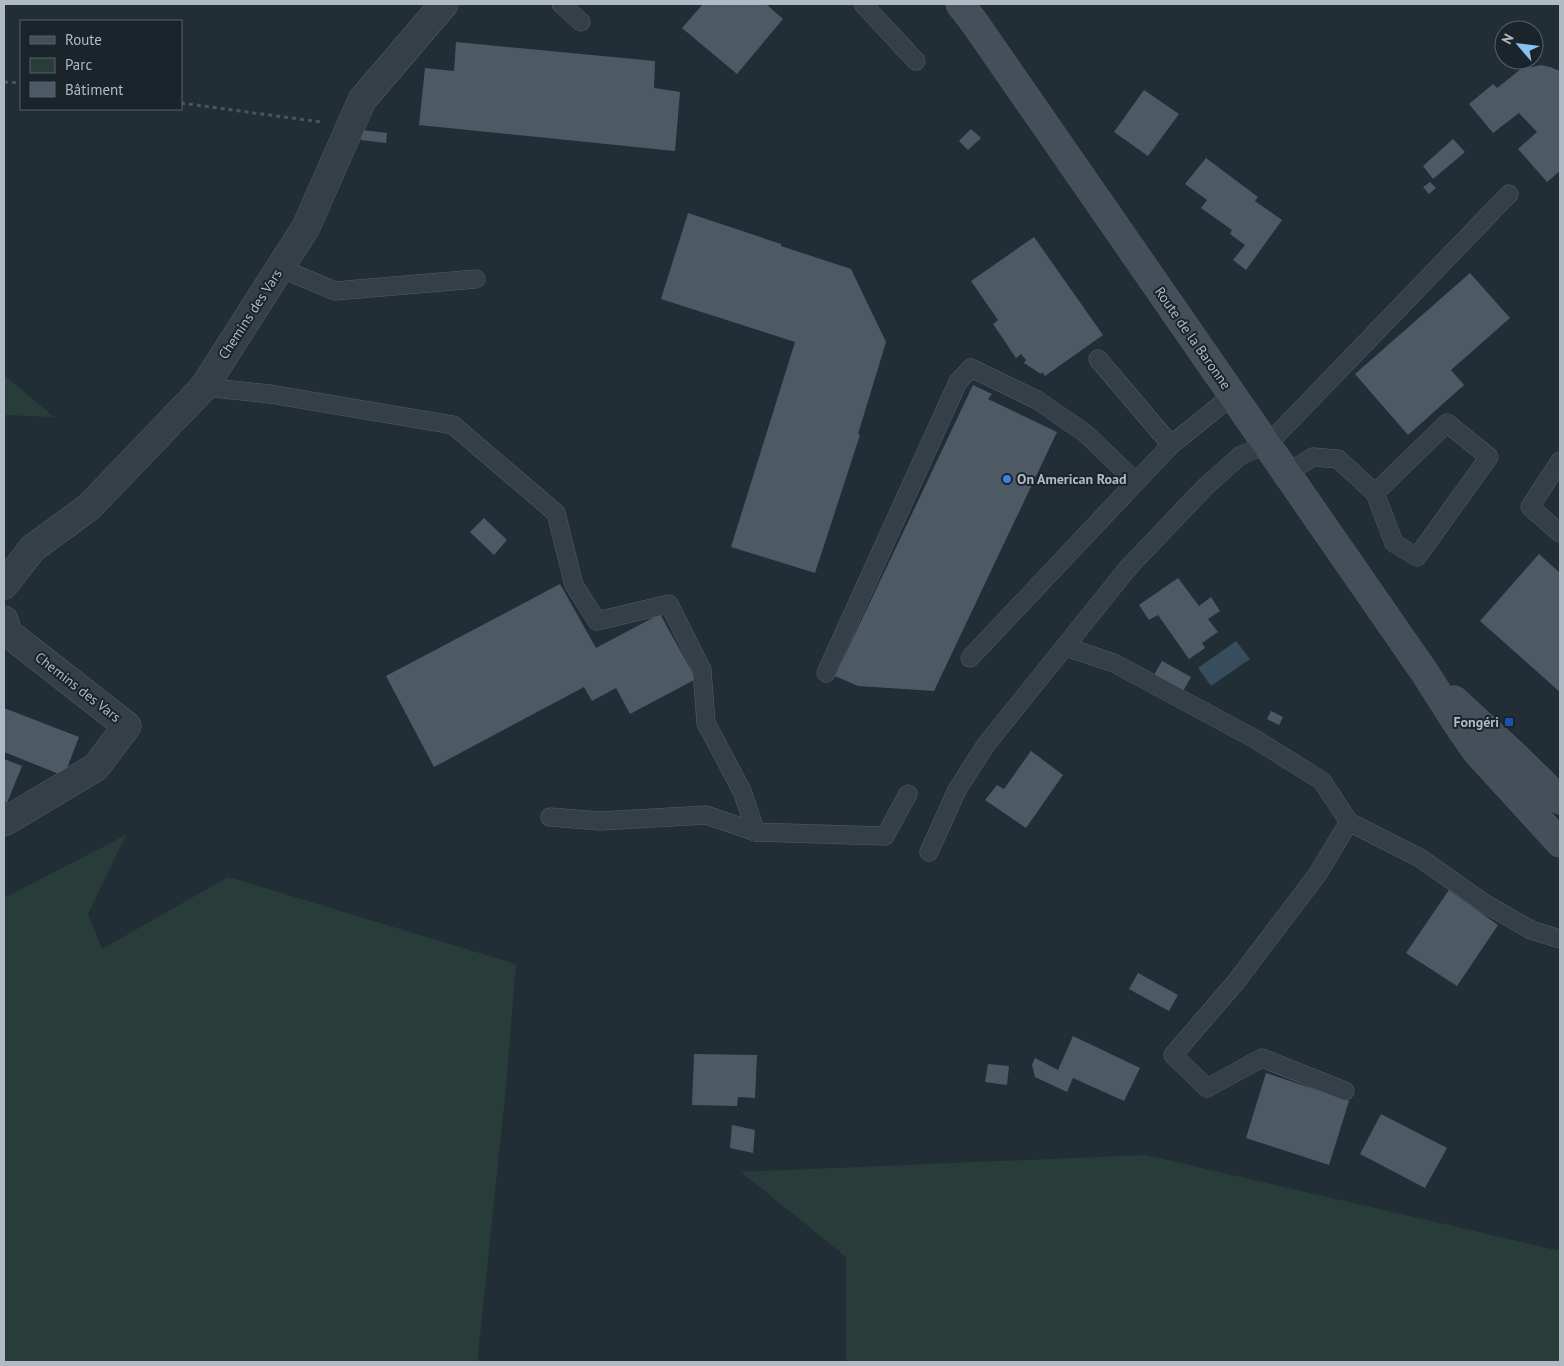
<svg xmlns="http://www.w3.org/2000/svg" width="1564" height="1366" viewBox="0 0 1564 1366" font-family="'PT Sans',sans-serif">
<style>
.green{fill:#283c39}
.water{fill:#374c5c}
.building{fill:#4d5a65}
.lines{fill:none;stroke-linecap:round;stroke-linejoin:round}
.service-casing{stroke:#535d64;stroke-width:19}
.minor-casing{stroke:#535d64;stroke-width:29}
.secondary-casing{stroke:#535d64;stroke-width:29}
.path{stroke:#455857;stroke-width:3;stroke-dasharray:4 4;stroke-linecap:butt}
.service{stroke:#353f47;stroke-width:18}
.minor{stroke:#353f47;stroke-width:28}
.secondary{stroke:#444f59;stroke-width:28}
.shop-dot{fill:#3f7fe0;stroke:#1b242b;stroke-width:2}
.transit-dot{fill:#1a4fb4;stroke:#1b242b;stroke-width:2}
.labels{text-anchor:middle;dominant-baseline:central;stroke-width:4;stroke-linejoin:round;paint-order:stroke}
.street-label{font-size:14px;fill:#b0bac3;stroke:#1b242b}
.poi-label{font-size:14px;font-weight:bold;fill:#b0bac3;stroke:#1b242b;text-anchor:start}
</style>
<rect width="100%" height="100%" fill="#222e36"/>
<!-- green -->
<g class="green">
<polygon points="4,375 54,417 4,415"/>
<polygon points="126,835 88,914 102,949 228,877 516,964 506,1087 478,1355 479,1362 4,1362 4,898"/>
<polygon points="1146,1155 1560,1251 1560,1362 846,1362 846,1257 741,1172"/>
</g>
<!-- water -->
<polygon class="water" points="1236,641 1250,659 1211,686 1198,668"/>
<!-- building -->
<g class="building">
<polygon points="703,4 766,4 783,19 737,74 682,28"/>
<polygon points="456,42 655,61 654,88 680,92 675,151 419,125 425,68 454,71"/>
<polygon points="1541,65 1550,67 1560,71 1560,171 1547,182 1518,149 1537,132 1519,113 1493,133 1469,104 1493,84 1497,88 1521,69"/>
<polygon points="1144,90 1179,114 1148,156 1114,132"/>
<polygon points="971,129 981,138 968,150 959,141"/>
<polygon points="362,130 387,133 386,143 361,140"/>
<polygon points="1453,139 1465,152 1433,179 1423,166"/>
<polygon points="1206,158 1258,197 1255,201 1282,220 1246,270 1233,260 1245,245 1230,234 1232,230 1201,208 1207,200 1185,184"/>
<polygon points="1430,182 1436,188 1429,194 1423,187"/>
<polygon points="688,213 781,244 781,246 851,269 886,342 858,434 860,435 815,573 731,547 795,342 661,299"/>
<polygon points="1034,237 1103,335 1045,376 1042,372 1041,374 1024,363 1026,360 1021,354 1016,358 993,324 998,320 971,281"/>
<polygon points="1470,273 1510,318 1451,370 1464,385 1408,435 1355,374"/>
<polygon points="973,385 992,394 988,399 1057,432 934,691 858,686 835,676"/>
<polygon points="484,518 507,540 494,555 470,532"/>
<polygon points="1539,554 1560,573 1560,692 1480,621"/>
<polygon points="1178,578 1199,606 1211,597 1220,611 1208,619 1218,632 1202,643 1205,648 1189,659 1158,615 1149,620 1139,605"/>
<polygon points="560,584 596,648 660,614 696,679 630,714 616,688 592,701 584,687 434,767 386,676"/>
<polygon points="1162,661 1191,677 1183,691 1154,675"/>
<polygon points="4,708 79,737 64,776 4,752"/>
<polygon points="1271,711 1283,717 1279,725 1267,719"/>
<polygon points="1031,751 1063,775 1026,828 985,800 997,785 1004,789"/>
<polygon points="4,759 22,766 7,803 4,802"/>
<polygon points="1449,890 1498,925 1457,986 1406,953"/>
<polygon points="1138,973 1178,995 1169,1011 1129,989"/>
<polygon points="1073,1036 1140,1068 1124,1101 1073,1078 1067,1092 1035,1077 1032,1065 1035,1058 1058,1070"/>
<polygon points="694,1054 757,1055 755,1098 738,1097 737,1106 692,1105"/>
<polygon points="988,1064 1009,1066 1007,1085 985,1082"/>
<polygon points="1266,1073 1349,1101 1329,1165 1246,1138"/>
<polygon points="1381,1114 1447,1148 1425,1188 1360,1154"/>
<polygon points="732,1125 755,1130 753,1153 730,1148"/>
</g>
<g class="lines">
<defs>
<g id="service">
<polyline points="561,4 581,22"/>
<polyline points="863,4 916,61"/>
<polyline points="280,268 335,291 476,279"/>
<polyline points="1098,359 1171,445 1233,395"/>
<polyline points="204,387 270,394 453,425 556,513 574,585 597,621 669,604 702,670 706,723 742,791 756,832 885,836 908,794"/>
<polyline points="1560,461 1530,507 1560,533"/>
<polyline points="1287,473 1313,457 1338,459 1375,493 1447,423 1489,457 1417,557 1394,543 1375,493"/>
<polyline points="1066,647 1114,663 1255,739 1322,781 1349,822 1420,858 1484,903 1531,930 1560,939"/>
<polyline points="970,658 1136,482"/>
<polyline points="826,673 958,382 971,368 1037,400 1085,433 1136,482 1171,445"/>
<polyline points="550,817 600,821 706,815 756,832"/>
<polyline points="929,852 957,790 985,746 1128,568 1205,487 1241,455 1267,445 1509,194"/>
<polyline points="1345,1091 1262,1058 1207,1088 1173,1055 1235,983 1317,875 1349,822"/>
</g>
<g id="minor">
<polyline points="4,585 33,548 89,507 204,387 306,227 362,100 444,4"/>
<polyline points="4,620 8,633 127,726 96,767 4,822"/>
</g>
<g id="secondary">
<polyline points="960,4 974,22 1425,673 1458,725 1476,751 1560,843"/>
<polyline points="1454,700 1515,756 1560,800"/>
</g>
</defs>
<!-- service casing -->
<use href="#service" class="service-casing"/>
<!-- minor casing -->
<use href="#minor" class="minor-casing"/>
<!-- secondary casing -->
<use href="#secondary" class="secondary-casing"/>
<!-- path -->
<g class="path">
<polyline points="4,82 21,83"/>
<polyline points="181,103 321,122"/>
</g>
<!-- service -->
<use href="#service" class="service"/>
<!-- minor -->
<use href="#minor" class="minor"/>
<!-- secondary -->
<use href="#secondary" class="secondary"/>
</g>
<!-- markers -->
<circle class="shop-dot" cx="1007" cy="479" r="5"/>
<rect class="transit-dot" x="1504" y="717" width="10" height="10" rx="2.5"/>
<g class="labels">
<!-- street labels -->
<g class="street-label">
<text transform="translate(250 314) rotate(-57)">Chemins des Vars</text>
<text transform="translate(1193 338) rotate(55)">Route de la Baronne</text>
<text transform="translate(78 687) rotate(38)">Chemins des Vars</text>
</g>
<!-- poi labels -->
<g class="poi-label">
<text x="1017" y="479">On American Road</text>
<text x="1499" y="722" text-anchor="end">Fongéri</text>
</g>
</g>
<!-- border -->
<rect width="1564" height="1366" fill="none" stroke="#b0bac3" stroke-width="10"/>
<!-- legend -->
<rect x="20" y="20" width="162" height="90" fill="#1b242b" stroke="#576068"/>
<rect x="30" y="36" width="25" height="8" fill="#444f59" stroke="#576068"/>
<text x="65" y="45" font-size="15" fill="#b0bac3">Route</text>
<rect x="30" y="58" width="25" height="15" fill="#283c39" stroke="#576068"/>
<text x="65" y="70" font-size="15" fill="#b0bac3">Parc</text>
<rect x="30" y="82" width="25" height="15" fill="#4d5a65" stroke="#576068"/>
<text x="65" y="95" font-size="15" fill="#b0bac3">Bâtiment</text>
<!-- north arrow -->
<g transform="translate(1519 45) rotate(298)"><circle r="24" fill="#1b242b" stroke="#576068"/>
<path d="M0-4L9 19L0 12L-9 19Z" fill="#89c0ef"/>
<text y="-8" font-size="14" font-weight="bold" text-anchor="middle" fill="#b0bac3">N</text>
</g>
</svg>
